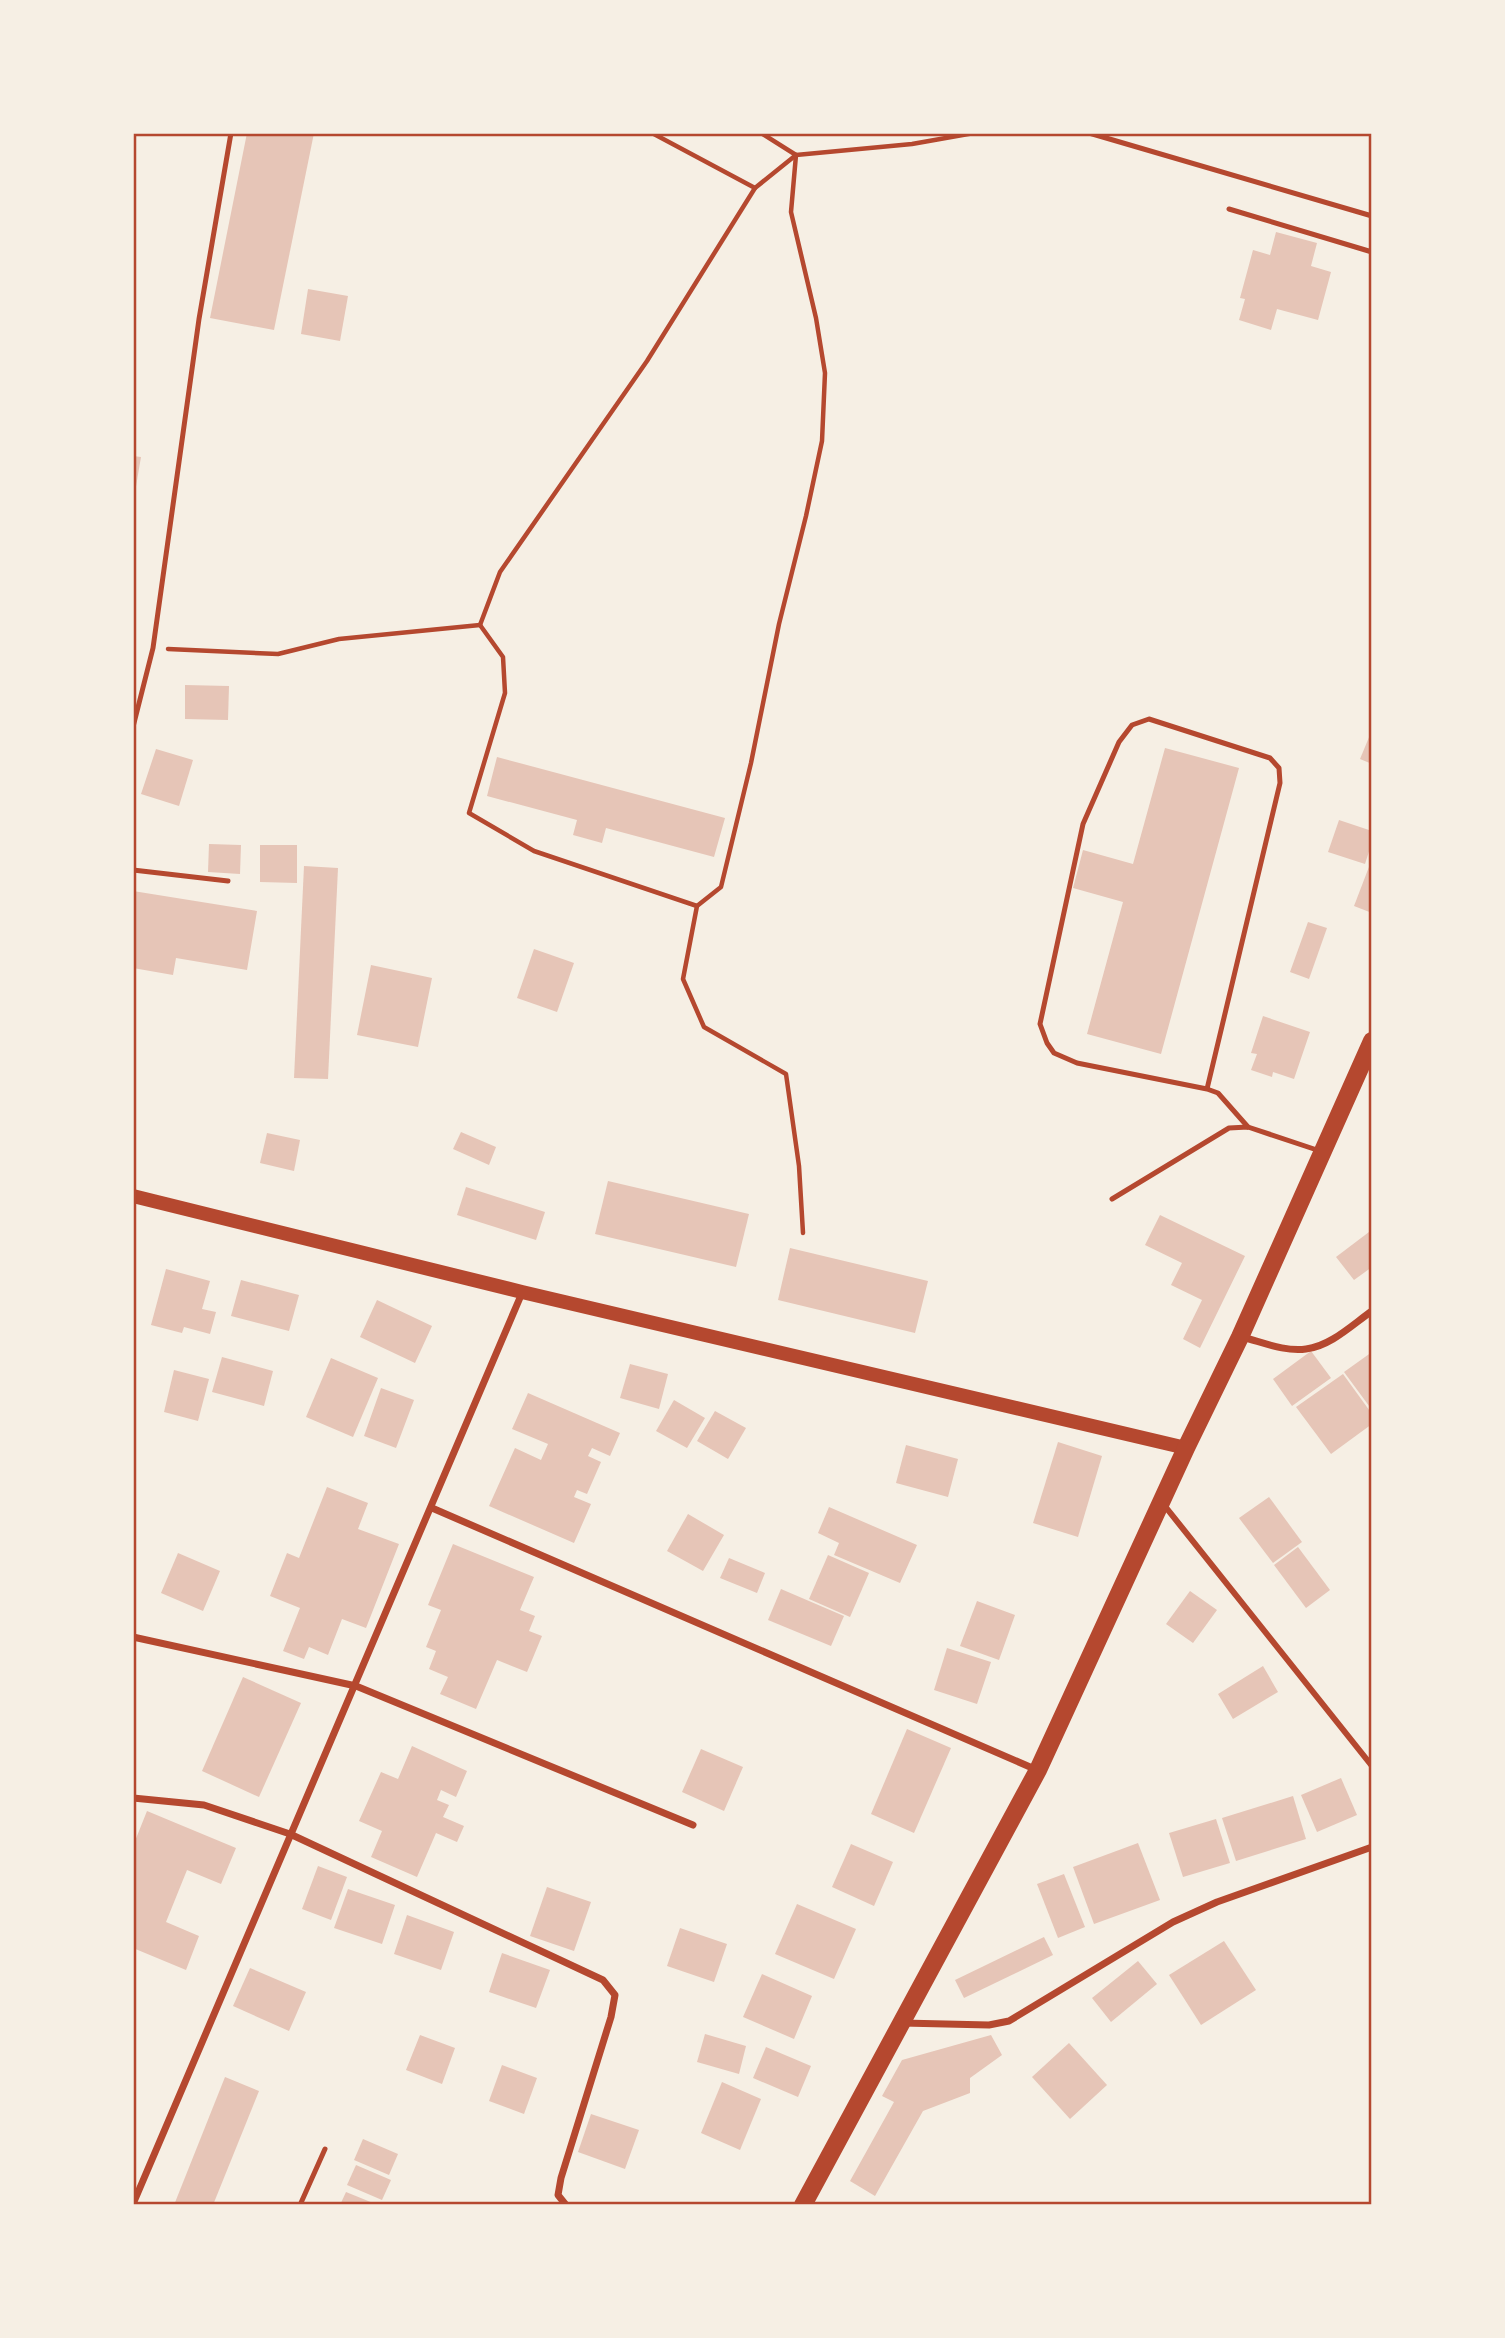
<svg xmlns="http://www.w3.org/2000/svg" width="1505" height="2338" viewBox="0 0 1505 2338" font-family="'Exo 2',sans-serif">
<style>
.building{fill:#e6c5b7}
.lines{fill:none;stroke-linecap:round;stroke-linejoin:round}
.path{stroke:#b5482f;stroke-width:4.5}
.service{stroke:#b5482f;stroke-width:5}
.pedestrian{stroke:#b5482f;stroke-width:6}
.minor{stroke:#b5482f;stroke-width:7}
.secondary{stroke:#b5482f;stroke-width:14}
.primary{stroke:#b5482f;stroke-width:18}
.neatline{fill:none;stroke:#b5482f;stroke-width:2.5}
</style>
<rect width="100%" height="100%" fill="#f6efe4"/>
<!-- building -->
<g class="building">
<polygon points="247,133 314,133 274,330 210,318"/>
<polygon points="1276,232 1317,243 1311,266 1331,272 1318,320 1277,309 1271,330 1239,320 1245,299 1240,298 1253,250 1270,255"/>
<polygon points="308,289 348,296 340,341 301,334"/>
<polygon points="133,456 141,457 134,498 133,498"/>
<polygon points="185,685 229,686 228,720 185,719"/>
<polygon points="1372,730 1372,764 1360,759"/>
<polygon points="1165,748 1239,768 1161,1054 1087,1034 1123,902 1073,888 1083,850 1133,864"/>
<polygon points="156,749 193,760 179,806 141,794"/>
<polygon points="497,757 725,818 714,857 606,828 602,843 573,835 577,820 487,796"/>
<polygon points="1339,820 1372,831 1372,842 1365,864 1328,852"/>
<polygon points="209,844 241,845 240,874 208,872"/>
<polygon points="260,845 297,845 297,883 260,882"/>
<polygon points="1372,859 1372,913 1354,906"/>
<polygon points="304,866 338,868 328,1079 294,1078"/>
<polygon points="133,891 257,911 247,970 176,958 173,975 133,968"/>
<polygon points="1308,922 1327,928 1309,979 1290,972"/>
<polygon points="534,949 574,963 557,1012 517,998"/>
<polygon points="371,965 432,978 418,1047 357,1035"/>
<polygon points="1263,1016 1310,1032 1294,1079 1273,1072 1272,1077 1251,1070 1257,1054 1251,1053"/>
<polygon points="461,1132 496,1147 489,1165 453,1149"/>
<polygon points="267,1133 300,1140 294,1171 260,1163"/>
<polygon points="608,1181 749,1214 736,1267 595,1234"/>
<polygon points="466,1187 545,1212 536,1240 457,1215"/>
<polygon points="1160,1215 1245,1256 1200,1348 1183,1339 1202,1300 1171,1285 1182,1263 1145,1245"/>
<polygon points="1369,1232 1372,1236 1372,1267 1354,1280 1336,1257"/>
<polygon points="790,1248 928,1281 915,1333 778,1300"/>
<polygon points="166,1269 210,1281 202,1309 216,1312 210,1334 184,1327 182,1333 151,1325"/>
<polygon points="241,1280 299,1295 289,1331 231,1316"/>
<polygon points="377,1300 432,1326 415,1363 360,1337"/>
<polygon points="1311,1351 1331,1378 1292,1406 1273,1379"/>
<polygon points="1372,1352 1372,1410 1344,1372"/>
<polygon points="222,1357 273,1371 264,1406 212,1392"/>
<polygon points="331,1358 378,1378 353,1437 306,1417"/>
<polygon points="630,1364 668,1374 659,1409 620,1398"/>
<polygon points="174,1370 209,1379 198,1421 164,1412"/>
<polygon points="1343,1374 1372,1414 1372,1424 1331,1454 1296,1407"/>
<polygon points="381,1388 414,1400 396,1448 364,1436"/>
<polygon points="528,1393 620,1433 610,1456 592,1448 588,1456 601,1462 587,1494 577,1490 574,1497 591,1504 574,1543 489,1506 515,1448 541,1460 548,1444 512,1429"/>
<polygon points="674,1400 705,1418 687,1448 656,1431"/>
<polygon points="715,1411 746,1428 728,1459 697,1441"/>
<polygon points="1058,1442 1102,1456 1078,1537 1033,1523"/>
<polygon points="906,1445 958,1459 948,1497 896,1483"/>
<polygon points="327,1487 368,1503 358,1529 399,1544 366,1628 342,1619 328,1655 309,1647 304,1659 283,1651 300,1608 270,1596 287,1553 299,1558"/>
<polygon points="1269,1497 1302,1542 1273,1563 1239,1518"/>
<polygon points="829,1507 917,1545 900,1583 834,1555 839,1543 818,1533"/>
<polygon points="688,1514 724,1535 703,1571 667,1551"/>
<polygon points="453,1544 534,1577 520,1610 535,1616 529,1631 542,1636 527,1672 497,1660 476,1709 440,1694 448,1677 429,1669 436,1651 426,1647 441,1610 428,1605"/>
<polygon points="1298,1547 1330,1590 1306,1608 1274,1565"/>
<polygon points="178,1553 220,1571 203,1611 161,1593"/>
<polygon points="828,1555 869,1573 850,1617 809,1599"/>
<polygon points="729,1558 765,1573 757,1593 720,1578"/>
<polygon points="781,1589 844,1616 831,1646 768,1620"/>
<polygon points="1190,1591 1217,1610 1193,1643 1166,1624"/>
<polygon points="977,1601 1015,1615 999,1660 960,1646"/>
<polygon points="947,1648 991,1662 977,1704 934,1690"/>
<polygon points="1263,1666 1278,1692 1233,1719 1218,1694"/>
<polygon points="243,1677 301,1703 259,1797 202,1771"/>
<polygon points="907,1729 951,1748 914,1833 871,1814"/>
<polygon points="412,1746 467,1771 456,1797 441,1790 437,1800 449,1805 443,1817 464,1826 457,1842 436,1833 417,1877 371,1857 382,1831 359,1821 381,1772 398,1779"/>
<polygon points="701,1749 743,1767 724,1811 682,1792"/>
<polygon points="1341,1778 1357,1815 1317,1832 1301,1795"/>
<polygon points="1293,1796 1306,1839 1236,1861 1222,1818"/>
<polygon points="147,1811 236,1848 221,1884 187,1870 166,1922 199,1936 186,1970 133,1948 133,1846"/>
<polygon points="1216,1819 1230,1863 1183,1877 1169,1833"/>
<polygon points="1138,1843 1160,1900 1094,1924 1073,1867"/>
<polygon points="851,1844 893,1862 874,1906 832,1887"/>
<polygon points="318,1866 347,1877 331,1920 302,1909"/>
<polygon points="1064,1874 1085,1927 1058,1938 1037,1884"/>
<polygon points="547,1887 591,1902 574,1951 530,1936"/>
<polygon points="348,1889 395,1905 382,1944 334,1928"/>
<polygon points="797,1904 856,1929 834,1979 775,1954"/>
<polygon points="407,1915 454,1932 441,1970 394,1954"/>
<polygon points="680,1928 727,1944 714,1982 667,1966"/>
<polygon points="1044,1937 1053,1955 964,1998 955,1980"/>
<polygon points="1224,1941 1256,1990 1201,2025 1169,1975"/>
<polygon points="502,1953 550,1970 536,2008 489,1992"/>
<polygon points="1138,1961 1157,1984 1111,2022 1092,1998"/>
<polygon points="250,1968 306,1992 289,2031 233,2006"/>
<polygon points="762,1974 812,1996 794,2039 743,2017"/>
<polygon points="705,2034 746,2046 739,2074 697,2062"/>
<polygon points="420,2035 455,2048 442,2084 406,2070"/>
<polygon points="991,2035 1002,2055 970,2078 970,2093 923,2111 875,2196 850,2181 894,2102 882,2096 902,2060"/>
<polygon points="1069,2043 1107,2085 1070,2119 1032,2077"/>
<polygon points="766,2047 811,2066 798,2097 753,2078"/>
<polygon points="502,2065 537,2078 524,2114 489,2101"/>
<polygon points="225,2077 259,2091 213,2205 174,2205"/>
<polygon points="722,2082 761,2099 740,2150 701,2133"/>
<polygon points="591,2114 639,2130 625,2169 578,2152"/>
<polygon points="363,2139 398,2154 389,2175 354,2160"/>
<polygon points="356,2165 391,2180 382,2200 347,2185"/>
<polygon points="346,2192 378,2205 340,2205"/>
</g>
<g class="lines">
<!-- path -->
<g class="path">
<polyline points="652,133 755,188"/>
<polyline points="761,133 796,155"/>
<polyline points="796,155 791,212 816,318 825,373 822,441 806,516 779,624 751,763 721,887 697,906 683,979 704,1027 786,1074 799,1166 803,1233"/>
<polyline points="480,625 500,572 647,361 755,188 796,155 912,144 974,133"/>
<polyline points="480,625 503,657 505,693 469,813 534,851 697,906"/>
<polyline points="168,649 278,654 339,639 480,625"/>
</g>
<!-- service -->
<g class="service">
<polyline points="1089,133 1372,216"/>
<polyline points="1229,209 1372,252"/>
<polyline points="133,727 153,648 199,319 231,133"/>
<polyline points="133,870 228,881"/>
<polyline points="1207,1089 1280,783 1279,768 1270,758 1149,719 1132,725 1119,742 1083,824 1040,1024 1047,1043 1054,1053 1077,1063 1207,1089 1218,1093 1248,1127"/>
<polyline points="1112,1199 1229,1128 1248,1127 1320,1151"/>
<polyline points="300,2205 325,2149"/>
</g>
<!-- pedestrian -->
<polyline class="pedestrian" points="1164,1505 1372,1766"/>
<!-- minor -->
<g class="minor">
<path d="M1242,1337C1262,1342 1285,1352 1306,1349C1331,1346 1353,1324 1372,1311"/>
<polyline points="432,1508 1037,1770"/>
<polyline points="133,1637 356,1686 693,1825"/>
<polyline points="133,1798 204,1805 290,1834 603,1980 615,1995 611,2017 561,2178 558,2195 566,2205"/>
<polyline points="902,2023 989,2025 1009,2021 1173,1922 1217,1902 1372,1847"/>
<polyline points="133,2204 522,1293"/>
</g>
<!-- secondary -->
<polyline class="secondary" points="133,1196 522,1292 1186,1448"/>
<!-- primary -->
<polyline class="primary" points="803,2205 1038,1770 1186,1448 1240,1337 1372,1041"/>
</g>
<!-- border -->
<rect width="1505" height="2338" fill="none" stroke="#f6efe4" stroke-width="270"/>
<rect x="135" y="135" width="1235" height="2068" class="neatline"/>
</svg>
